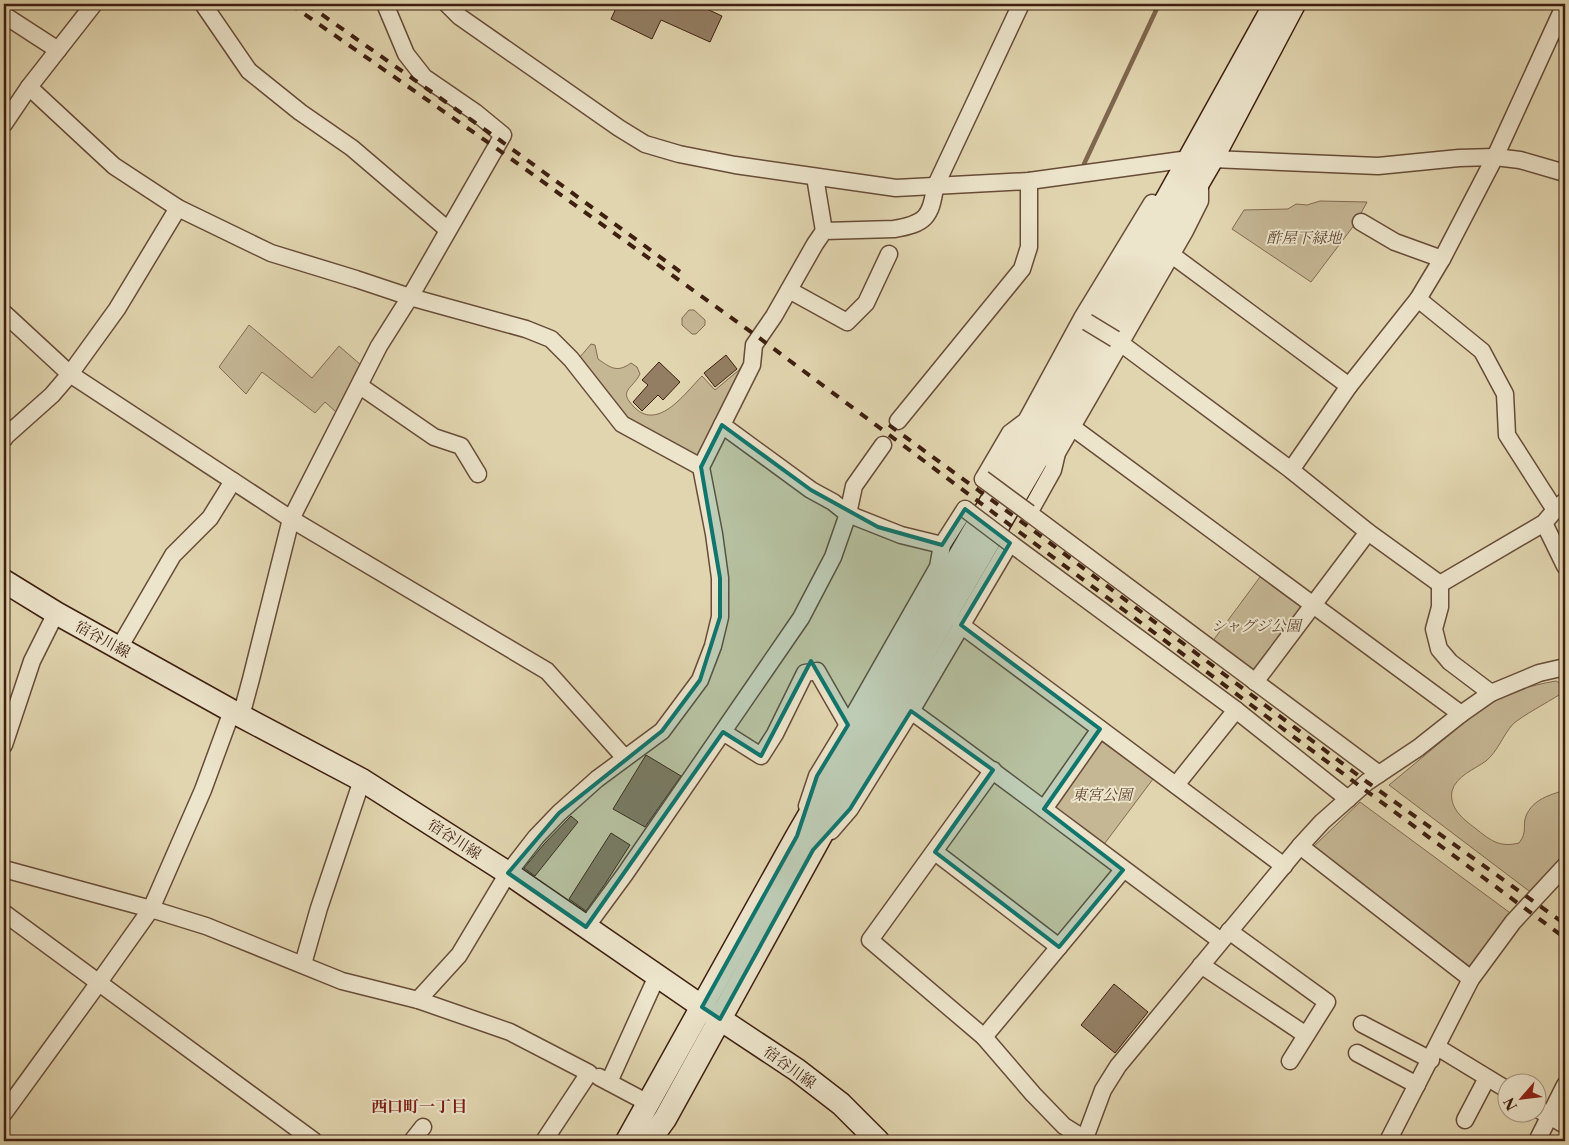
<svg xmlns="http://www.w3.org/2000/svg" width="1569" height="1145" viewBox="0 0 1569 1145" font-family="'Libre Caslon Text','Noto Serif JP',serif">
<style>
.green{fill:#c5b694;stroke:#826a52}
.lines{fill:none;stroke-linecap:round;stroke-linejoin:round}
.stream{stroke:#7f674f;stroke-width:4.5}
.building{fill:#937e63;stroke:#3e1f10}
.street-casing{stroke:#674c38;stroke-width:19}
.secondary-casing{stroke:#3e1f10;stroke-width:25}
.street{stroke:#ece4cb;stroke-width:16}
.secondary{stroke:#ece4cb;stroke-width:22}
.rail{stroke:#3e1f10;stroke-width:4;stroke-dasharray:9 9;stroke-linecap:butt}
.street-bridge-casing{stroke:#674c38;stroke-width:19;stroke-linecap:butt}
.street-bridge{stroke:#ece4cb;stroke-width:16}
.marked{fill:#0f766e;fill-opacity:0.2;stroke:#0f766e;stroke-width:4;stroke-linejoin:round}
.labels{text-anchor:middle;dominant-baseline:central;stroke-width:4;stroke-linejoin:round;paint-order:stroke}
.park-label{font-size:15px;font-style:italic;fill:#604531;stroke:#ece4cb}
.street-label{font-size:15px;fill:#3e1f10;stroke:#ece4cb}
.neighbourhood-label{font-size:16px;font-weight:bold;fill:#7a1f14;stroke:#ece4cb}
</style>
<rect width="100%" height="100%" fill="#e1d5af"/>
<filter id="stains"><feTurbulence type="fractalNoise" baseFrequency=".004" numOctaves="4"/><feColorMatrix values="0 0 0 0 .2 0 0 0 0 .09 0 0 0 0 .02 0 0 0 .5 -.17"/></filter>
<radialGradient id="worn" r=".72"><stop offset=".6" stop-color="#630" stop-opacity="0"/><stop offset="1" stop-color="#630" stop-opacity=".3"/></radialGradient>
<!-- green -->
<g class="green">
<polygon points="1320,201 1367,202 1355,224 1311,282 1232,229 1244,210 1288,209 1296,204 1307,205"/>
<polygon points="689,310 694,310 705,320 705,325 696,334 692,334 682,325 682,318"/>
<polygon points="249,325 312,378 339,346 361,365 336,412 325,402 315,413 262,372 246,394 219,367"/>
<path d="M591,344L595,345L598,359C611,368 617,373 631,363L637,367L640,374C632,390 617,390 635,408C659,431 686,392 702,376L715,390L739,370L746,359L698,459L624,418L580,362V357Z"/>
<polygon points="1260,577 1301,607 1252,672 1212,642"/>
<path d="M1556,681L1562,684L1564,689L1559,695C1548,702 1522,716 1513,724C1503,735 1498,751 1486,761C1475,769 1456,776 1452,791C1449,808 1463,819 1475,828C1490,840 1499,848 1519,843C1528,831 1522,827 1526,816C1533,799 1550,795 1565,790V858L1533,894L1389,785L1483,707C1505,693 1531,685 1556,681Z"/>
<polygon points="1101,741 1153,779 1102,847 1051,809"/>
<polygon points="1360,802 1513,915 1473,969 1313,847"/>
</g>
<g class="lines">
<!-- stream -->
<g class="stream">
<polyline points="1556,38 1565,42"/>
<polyline points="1084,164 1159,4"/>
</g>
</g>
<!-- building -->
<g class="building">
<polygon points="618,4 696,4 722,16 710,42 661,20 652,39 611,19"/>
<polygon points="726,355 737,369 715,387 704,373"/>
<polygon points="659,362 680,382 663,400 658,395 642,411 633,402 648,385 642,380"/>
<polygon points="646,755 681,776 645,827 613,809"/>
<polygon points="571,816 578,822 535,876 524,868 544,844"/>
<polygon points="611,833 630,845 605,884 586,911 569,899"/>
<polygon points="1114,984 1148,1012 1115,1053 1081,1025"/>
</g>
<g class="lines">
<defs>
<g id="street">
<polyline points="203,4 249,71 300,112 352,148 448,230"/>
<polyline points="447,4 460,17 619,128 645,144 679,154 735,165 896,188 1029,181 1189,159 1212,159 1378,166 1459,158 1495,157 1520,160 1565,173"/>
<polyline points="4,15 58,50"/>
<polyline points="29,87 114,166 178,208 271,253 356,279 410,297 526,329 551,339 571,359 622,424 701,467"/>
<polyline points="4,124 29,87 94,4"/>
<polyline points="815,177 824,231"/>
<polyline points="1200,188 1200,201 1185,231 1057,453 1053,470 1029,513 1379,774"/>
<polyline points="1361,222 1395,242 1442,259"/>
<polyline points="1172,255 1349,386"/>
<polyline points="789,290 847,322 866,303 889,254"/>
<polyline points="1418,299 1482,351 1505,394 1507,435 1555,510"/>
<polyline points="4,313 70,374 291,519 547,671 625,758"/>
<polyline points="1115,339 1291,470 1368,532 1440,584"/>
<polyline points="360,386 434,437 461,446 478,474"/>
<polyline points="898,421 1022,269 1029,247 1029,181"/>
<polyline points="722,425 811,490 833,502 848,514 901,535 942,545"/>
<polyline points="1072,427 1461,714"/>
<polyline points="4,439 6,436 52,395 70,374 117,309 178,208"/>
<polyline points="1291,470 1349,386 1418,299 1442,259 1495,157 1565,4"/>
<polyline points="983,479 1010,433 1026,421 1082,318 1152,203"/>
<polyline points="1544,523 1565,566"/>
<polyline points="1440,584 1544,523 1555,510 1565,501"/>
<polyline points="1440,584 1440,607 1434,629 1439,649 1450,662 1491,693"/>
<polyline points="961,625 1284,866"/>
<polyline points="119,648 173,555 210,518 233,481"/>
<polyline points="1255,682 1368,532"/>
<path d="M911,711C1015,786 1117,865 1221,941"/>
<polyline points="241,716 251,679 291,519 379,346 410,297 503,135 475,112 424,77 406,54 385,4"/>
<polyline points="723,732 761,756 775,734 805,673 817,671 848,725"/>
<polyline points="4,745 32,661 56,613"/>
<polyline points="993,770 870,940 984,1037 1123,870"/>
<polyline points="1176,785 1236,710 1348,799"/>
<polyline points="807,806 817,776 848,725 938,567 942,545 965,509"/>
<polyline points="1044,809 1100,729"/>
<polyline points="831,831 850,809 911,711 1010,543 1236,710"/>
<polyline points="1300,846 1471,979"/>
<polyline points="935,852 1059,947"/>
<polyline points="4,869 151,909 206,926 342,981 418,1000 510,1032 589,1073 544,1141"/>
<polyline points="4,913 314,1141"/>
<polyline points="586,927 625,874 801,618 833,557 848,514 854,486 883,445"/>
<polyline points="1229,931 1327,1002 1290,1061"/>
<polyline points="303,964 319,908 362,780"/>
<polyline points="1201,965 1306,1035"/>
<path d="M418,1000L459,955L508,873L536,837L559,813L597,779L662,731L700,680L713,646L720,617V578L714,534L701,467L752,365L754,345L774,316L815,244L824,231L894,229C925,224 931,217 935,187L1021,4"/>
<polyline points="1362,1024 1431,1060"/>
<polyline points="984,1037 1033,1094 1064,1126 1085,1139"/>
<polyline points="1437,1047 1506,1089"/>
<polyline points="1357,1053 1417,1085"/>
<polyline points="599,1077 648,1103"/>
<polyline points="609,1082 657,976"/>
<polyline points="1536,1108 1565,1125"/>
<polyline points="4,1113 92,992 151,909 203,790 232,711"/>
<polyline points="1465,1120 1487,1078"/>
<polyline points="412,1141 423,1127"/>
<polyline points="1084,1141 1103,1090 1118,1066 1300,846 1322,822 1367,782 1418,748 1461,714 1491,693 1539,673 1565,667"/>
<polyline points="1388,1141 1471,979 1513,922 1565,866"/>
<polyline points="1537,1141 1565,1085"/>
</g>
<g id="secondary">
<polyline points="4,581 56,613 241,716 362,780 508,873 720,1019 797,1070 841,1104 878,1141"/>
<polyline points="627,1141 797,836 1168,197 1275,4"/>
<polyline points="649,1141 665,1119 884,721 1212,159 1294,4"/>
</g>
</defs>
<!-- street casing -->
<use href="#street" class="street-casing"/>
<!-- secondary casing -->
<use href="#secondary" class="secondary-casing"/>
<!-- street -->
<use href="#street" class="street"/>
<!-- secondary -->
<use href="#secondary" class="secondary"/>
<!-- rail -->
<g class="rail">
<polyline points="290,4 496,148 758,337 1361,787 1565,938"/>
<polyline points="307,4 501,141 682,273"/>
<polyline points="889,425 1030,528 1367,782 1565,924"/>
</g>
<defs>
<g id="street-bridge">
<polyline points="1087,322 1115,339"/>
<polyline points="983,479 1029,513"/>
<polyline points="965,509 1010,543"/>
</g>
</defs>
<!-- street-bridge casing -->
<use href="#street-bridge" class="street-bridge-casing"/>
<!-- street-bridge -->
<use href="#street-bridge" class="street-bridge"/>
</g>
<!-- marked area -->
<path class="marked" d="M722,425L811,490L878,527L942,545L965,509L1010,543L961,625L1100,729L1044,809L1123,870L1059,947L935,852L993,770L911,711L850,809L813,850L720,1019L702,1007L797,836L817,776L848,725L811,661L761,756L723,732L586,927L508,873L559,813L662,731L700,680L720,617V578L701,467Z"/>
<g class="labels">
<!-- park labels -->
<g class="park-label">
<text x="1304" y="237">酢屋下緑地</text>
<text x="1256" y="625">シャグジ公園</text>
<text x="1102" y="794">東宮公園</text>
</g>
<!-- street labels -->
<g class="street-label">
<text transform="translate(103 639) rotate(29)">宿谷川線</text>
<text transform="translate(455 839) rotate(33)">宿谷川線</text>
<text transform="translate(790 1067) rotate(36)">宿谷川線</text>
</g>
<!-- neighbourhood labels -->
<g class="neighbourhood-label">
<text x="419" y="1106">西口町一丁目</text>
</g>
</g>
<!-- margin -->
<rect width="1569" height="1145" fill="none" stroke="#e1d5af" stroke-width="20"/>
<rect x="5" y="5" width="1559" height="1135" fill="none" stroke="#3e1f10" stroke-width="2.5"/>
<rect x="10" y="10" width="1549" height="1125" fill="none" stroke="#3e1f10"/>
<!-- north arrow -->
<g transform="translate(1522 1098) rotate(242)"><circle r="24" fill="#ece4cb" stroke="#a69580"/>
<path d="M0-4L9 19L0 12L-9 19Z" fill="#8f2418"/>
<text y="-8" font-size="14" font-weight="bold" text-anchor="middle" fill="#3e1f10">N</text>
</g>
<rect width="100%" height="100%" filter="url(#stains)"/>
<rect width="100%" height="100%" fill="url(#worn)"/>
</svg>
